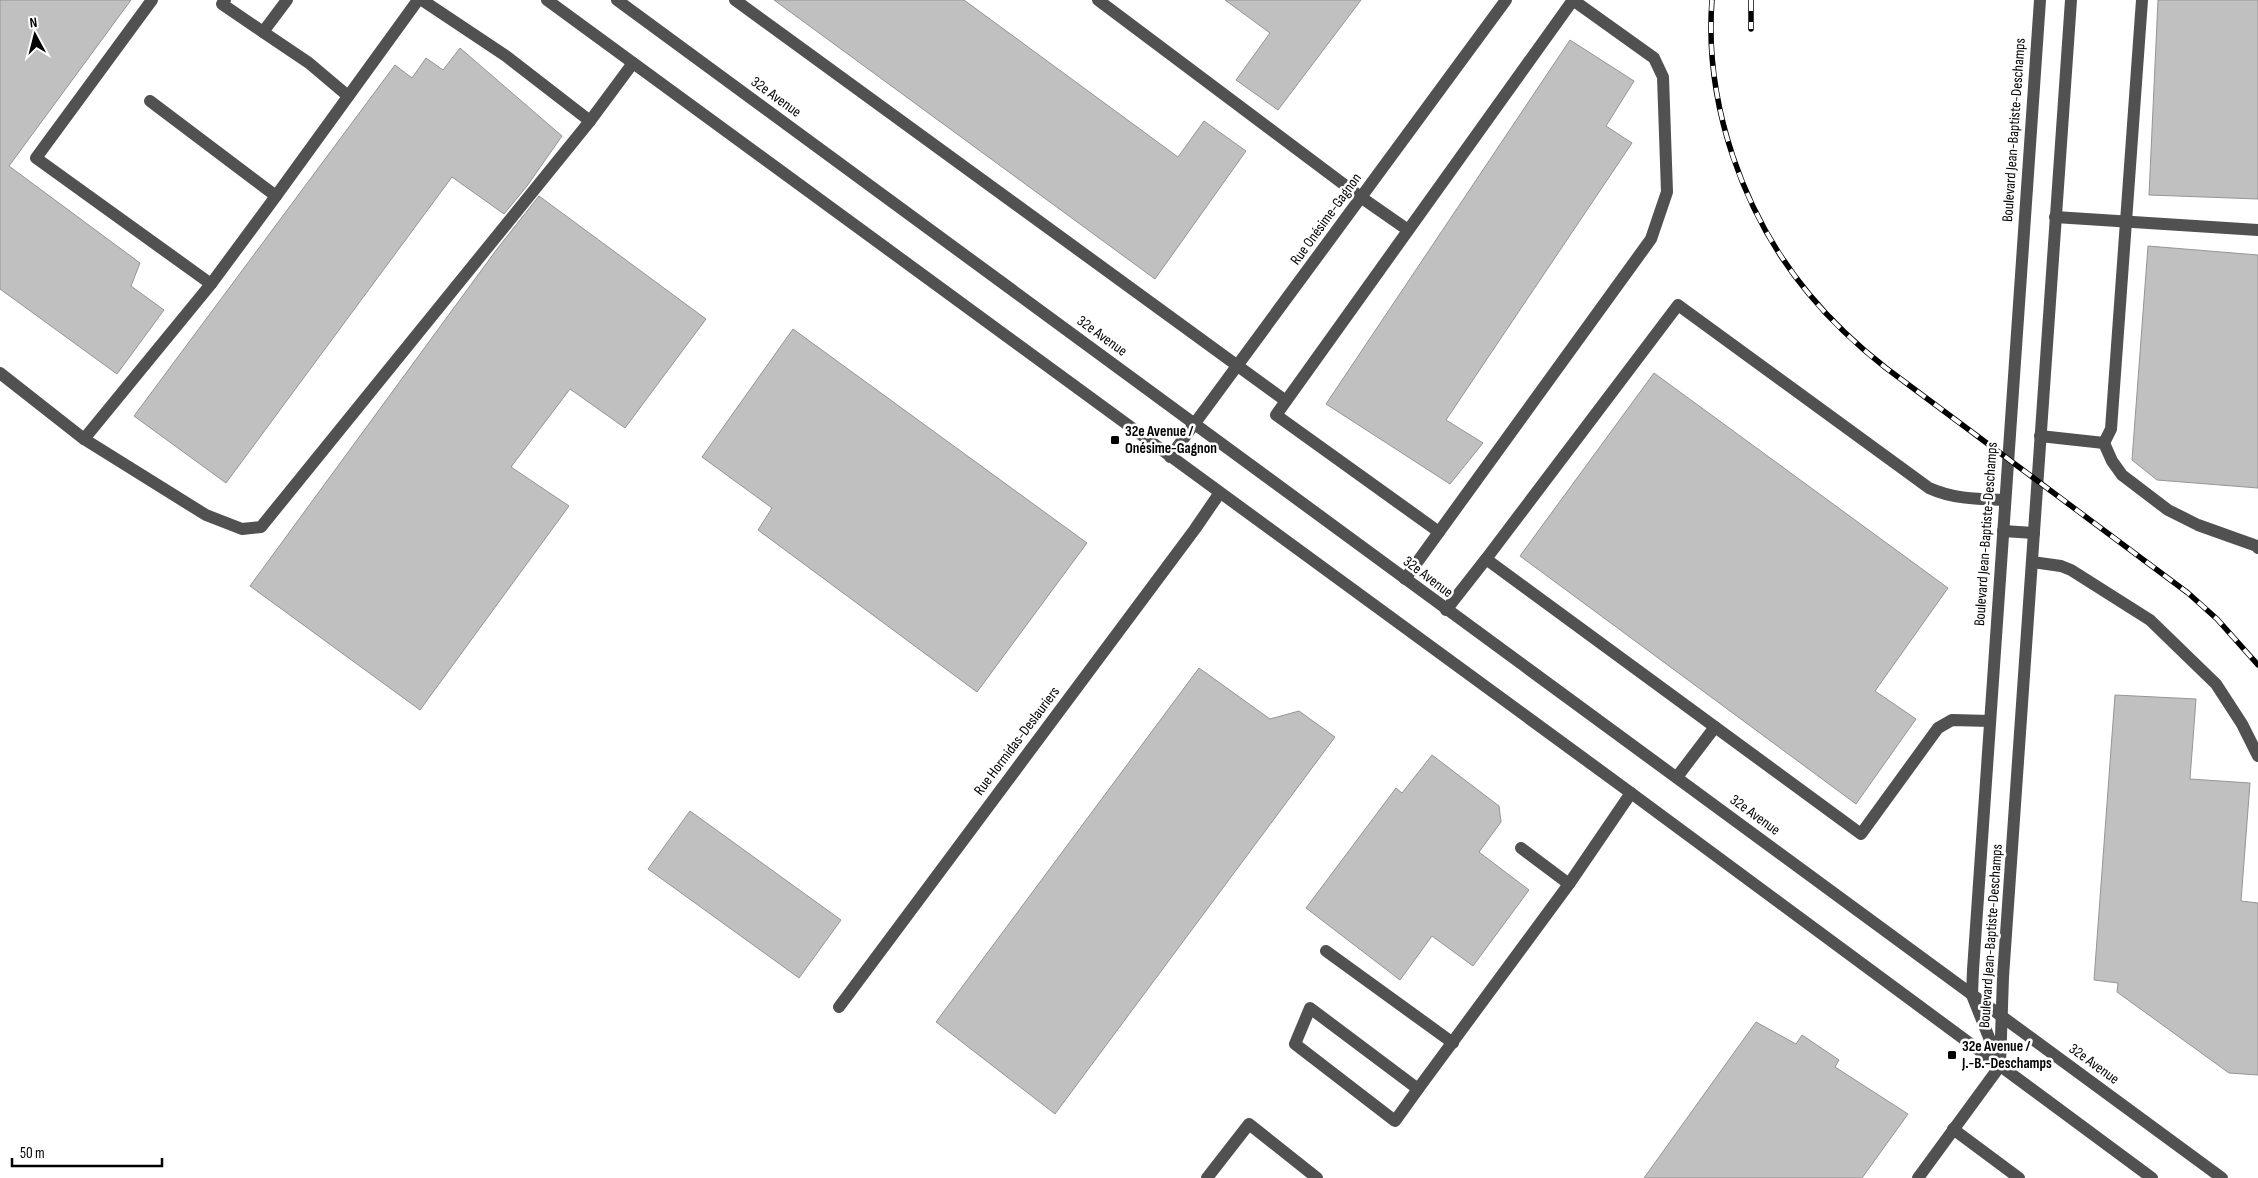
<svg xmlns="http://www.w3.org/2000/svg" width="2258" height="1178" viewBox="0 0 2258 1178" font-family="'Sofia Sans Condensed',sans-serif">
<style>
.building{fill:#c0c0c0;stroke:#959595}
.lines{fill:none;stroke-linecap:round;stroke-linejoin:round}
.minor{stroke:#515151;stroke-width:12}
.rail-casing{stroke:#000;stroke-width:5.5}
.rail{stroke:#fff;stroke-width:4;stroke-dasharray:11;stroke-linecap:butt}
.poi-dot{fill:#000;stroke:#fff;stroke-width:2}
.labels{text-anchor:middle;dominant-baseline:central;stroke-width:5;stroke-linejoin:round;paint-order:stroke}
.street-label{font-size:15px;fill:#000;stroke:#fff}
.poi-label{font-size:15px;font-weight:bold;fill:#000;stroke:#fff;text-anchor:start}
</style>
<rect width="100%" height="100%" fill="#fff"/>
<!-- building -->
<g class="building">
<polygon points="0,0 131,0 9,166 140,263 131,286 164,310 117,374 0,289"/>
<polygon points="774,0 964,0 1178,157 1204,121 1246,151 1155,279"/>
<polygon points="1225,0 1361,0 1278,110 1236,80 1270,33"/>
<polygon points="2158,0 2258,0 2258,199 2149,195"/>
<polygon points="1570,40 1634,81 1606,126 1632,143 1446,420 1483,443 1450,484 1326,404"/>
<polygon points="460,48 562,136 527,186 504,214 452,177 226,483 134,416 395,65 412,78 426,58 443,70"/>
<polygon points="539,196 706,319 625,428 570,389 511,467 569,506 420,710 250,586 497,249"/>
<polygon points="2148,246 2258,255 2258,488 2157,480 2132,460"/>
<polygon points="793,329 1087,543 977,692 758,530 772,508 702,457"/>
<polygon points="1654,373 1948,588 1875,691 1916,719 1856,804 1520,556"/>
<polygon points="1199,668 1270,719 1299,711 1335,737 1055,1114 936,1022"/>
<polygon points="2115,695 2196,699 2190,779 2250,783 2241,901 2258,903 2258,1075 2229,1073 2117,992 2118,983 2094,980"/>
<polygon points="1432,755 1499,806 1501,822 1479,852 1529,890 1473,966 1432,936 1400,980 1306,908 1396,788 1402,793"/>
<polygon points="690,811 841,920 799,978 648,869"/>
<polygon points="1756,1022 1796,1044 1802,1035 1839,1060 1835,1067 1908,1114 1862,1178 1644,1178"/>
</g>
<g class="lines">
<!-- minor -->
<g class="minor">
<polyline points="152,0 36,158 211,284 276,196"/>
<polyline points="225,0 222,4 263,32 287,0"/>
<polyline points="422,0 506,56 590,121 633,63"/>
<polyline points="547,0 1631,793 2152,1178"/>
<polyline points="617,0 2222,1178"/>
<polyline points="735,0 1286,401"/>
<polyline points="1098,0 1362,198 1408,230"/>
<polyline points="263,32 309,63 348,96"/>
<polyline points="150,101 276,196 418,0"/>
<polyline points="2055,217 2258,230"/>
<polyline points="0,373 84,439 211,284"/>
<polyline points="2040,436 2104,443 2111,429 2142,0"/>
<polyline points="84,439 206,515 242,529 261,527 590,121"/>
<polyline points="2104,443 2112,461 2122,475 2168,510 2198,525 2257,546 2258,548"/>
<polyline points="1170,457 1506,0"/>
<polyline points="2003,531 2034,533"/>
<polyline points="1439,532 1276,415 1573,0"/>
<path d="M1486,559L1678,305L1929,488C1953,499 1978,499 2005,500"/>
<polyline points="2032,562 2061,566 2071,570 2150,620 2216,684 2242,724 2258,756"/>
<polyline points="1405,579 1651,239 1667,192 1663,77 1654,58 1573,0"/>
<polyline points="1446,610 1486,559 1861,834 1938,728 1952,720 1990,721"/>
<polyline points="1677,777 1715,727"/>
<polyline points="1521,848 1569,884"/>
<polyline points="1326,951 1453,1043"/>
<polyline points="839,1007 1195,529 1219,494"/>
<polygon points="1310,1008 1418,1089 1395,1121 1295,1044"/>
<polyline points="1998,1060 1972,995 1973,970 2040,0"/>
<polyline points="1418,1089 1569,884 1631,793"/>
<polyline points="1953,1129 2019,1178"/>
<polyline points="1207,1178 1249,1124 1317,1178"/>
<polyline points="1918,1178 2000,1066 2003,977 2071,0"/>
</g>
<defs>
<g id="rail">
<path d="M1712,0C1704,103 1743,215 1809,294C1832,322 1858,346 1886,368L2188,593L2217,619L2258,665"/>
<polyline points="1751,0 1751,29"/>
</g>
</defs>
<!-- rail casing -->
<use href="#rail" class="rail-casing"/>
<!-- rail -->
<use href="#rail" class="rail"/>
</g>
<!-- markers -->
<g class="poi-dot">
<rect x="1110" y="435" width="10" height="10" rx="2.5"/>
<rect x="1947" y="1050" width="10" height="10" rx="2.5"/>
</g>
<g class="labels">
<!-- street labels -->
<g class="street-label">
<text transform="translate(776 97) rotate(36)">32e Avenue</text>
<text transform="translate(2014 130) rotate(-86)">Boulevard Jean-Baptiste-Deschamps</text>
<text transform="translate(1326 219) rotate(-54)">Rue Onésime-Gagnon</text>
<text transform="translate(1102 336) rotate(36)">32e Avenue</text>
<text transform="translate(1986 534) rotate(-86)">Boulevard Jean-Baptiste-Deschamps</text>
<text transform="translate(1428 577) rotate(37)">32e Avenue</text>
<text transform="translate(1017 741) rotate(-53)">Rue Hormidas-Deslauriers</text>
<text transform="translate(1755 815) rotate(36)">32e Avenue</text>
<text transform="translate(1991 936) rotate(-86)">Boulevard Jean-Baptiste-Deschamps</text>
<text transform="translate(2094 1064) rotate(36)">32e Avenue</text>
</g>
<!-- poi labels -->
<g class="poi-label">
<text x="1125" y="431">32e Avenue /<tspan x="1125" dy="17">Onésime-Gagnon</tspan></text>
<text x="1962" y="1046">32e Avenue /<tspan x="1962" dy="17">J.-B.-Deschamps</tspan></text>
</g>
</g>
<!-- north arrow -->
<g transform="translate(35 35) rotate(353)" stroke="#ffffff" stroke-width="4" paint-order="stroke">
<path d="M0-4L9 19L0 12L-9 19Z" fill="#000000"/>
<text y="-8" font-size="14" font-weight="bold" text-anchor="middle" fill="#000000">N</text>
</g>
<!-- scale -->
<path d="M12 1158v8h150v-8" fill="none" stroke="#000000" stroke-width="2.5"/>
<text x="20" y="1158" font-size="15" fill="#000000" stroke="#ffffff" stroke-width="4" paint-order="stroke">50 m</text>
</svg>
